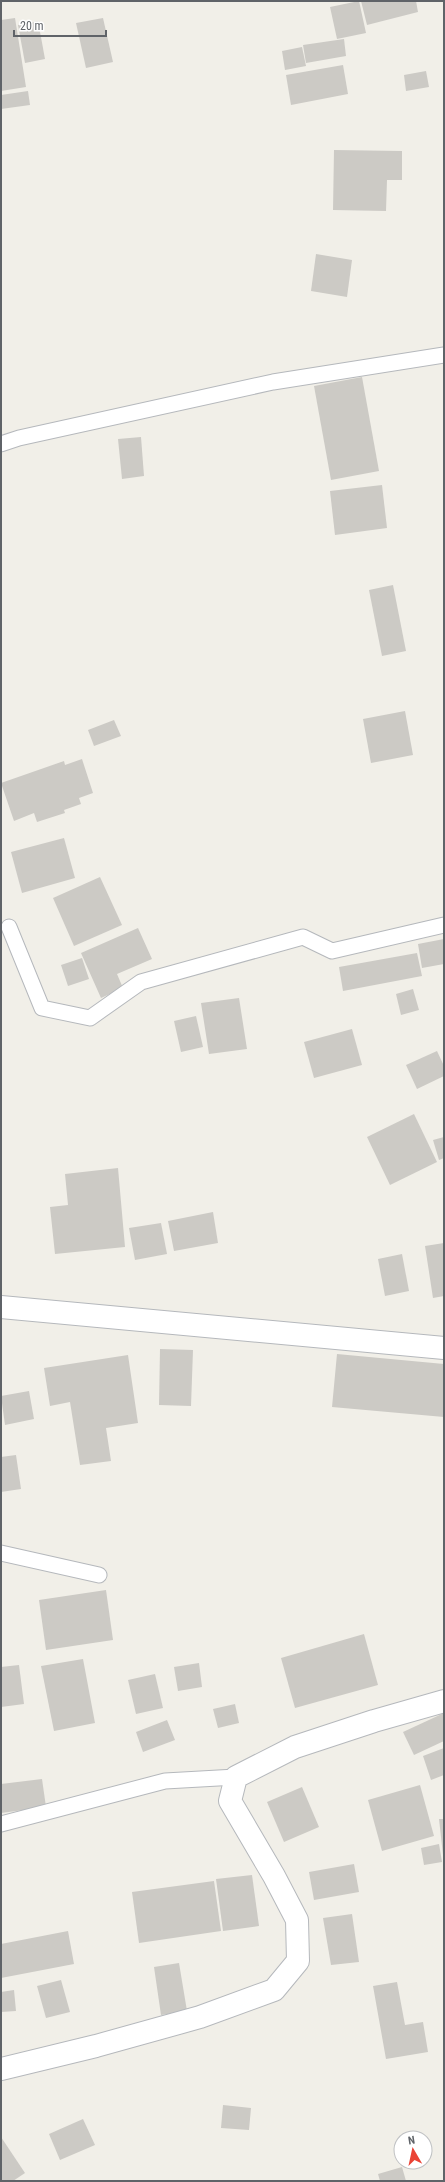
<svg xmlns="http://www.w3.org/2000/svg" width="445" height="2182" viewBox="0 0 445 2182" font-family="'Roboto Condensed',sans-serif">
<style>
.building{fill:#cccac5}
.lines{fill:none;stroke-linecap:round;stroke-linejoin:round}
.service-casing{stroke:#b5b8bc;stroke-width:17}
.minor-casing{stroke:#b5b8bc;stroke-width:24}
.service{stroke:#fff;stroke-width:15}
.minor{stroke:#fff;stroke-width:22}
</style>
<rect width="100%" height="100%" fill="#f1efe8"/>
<!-- building -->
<g class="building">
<polygon points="359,1 366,33 337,39 330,7"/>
<polygon points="361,1 416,1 418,12 367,25"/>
<polygon points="15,18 26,87 1,91 1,20"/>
<polygon points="103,18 113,62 86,68 76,23"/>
<polygon points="38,21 45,59 25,63 18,25"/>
<polygon points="344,39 346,56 306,63 303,45"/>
<polygon points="302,47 306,66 285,70 282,51"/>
<polygon points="343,65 348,94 291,105 286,75"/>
<polygon points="426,71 429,87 406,91 404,75"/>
<polygon points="28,91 30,105 1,109 1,95"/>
<polygon points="334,150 402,151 402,180 387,180 386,211 333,210"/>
<polygon points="316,254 352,260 347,297 311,291"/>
<polygon points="362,377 379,471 331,480 314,386"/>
<polygon points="141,437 144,476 122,479 118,439"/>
<polygon points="382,485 387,528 335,535 330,491"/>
<polygon points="393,585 406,651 382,656 369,590"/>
<polygon points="405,711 413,755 371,763 363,719"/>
<polygon points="114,720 121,736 94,746 88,730"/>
<polygon points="82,759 93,793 79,798 81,804 64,810 65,813 37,822 34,813 14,821 1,783 64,761 65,765"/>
<polygon points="64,838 75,878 22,893 11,852"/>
<polygon points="100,877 122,925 74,946 53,898"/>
<polygon points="138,928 152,959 117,974 123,988 101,998 81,953"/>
<polygon points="444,939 444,964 422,968 418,944"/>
<polygon points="417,953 422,976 343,991 339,967"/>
<polygon points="82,958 89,979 68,986 61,965"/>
<polygon points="413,989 419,1010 401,1015 396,994"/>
<polygon points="239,998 247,1049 209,1054 201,1003"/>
<polygon points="196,1016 203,1047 181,1052 174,1021"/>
<polygon points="352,1029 362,1065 314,1078 304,1042"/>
<polygon points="437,1051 444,1066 444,1076 417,1089 406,1065"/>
<polygon points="414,1114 437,1162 390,1185 367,1137"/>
<polygon points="444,1137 444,1158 439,1160 433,1140"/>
<polygon points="118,1168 125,1247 55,1254 50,1207 68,1205 65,1174"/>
<polygon points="213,1212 218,1243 174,1251 168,1221"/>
<polygon points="161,1223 167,1254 135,1260 129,1228"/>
<polygon points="444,1243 444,1296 433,1298 425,1246"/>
<polygon points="402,1254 409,1291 385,1296 378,1259"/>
<polygon points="160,1349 193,1350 191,1406 159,1405"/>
<polygon points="337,1354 444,1364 444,1417 332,1407"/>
<polygon points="128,1355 138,1423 106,1428 111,1461 80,1465 70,1402 50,1406 44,1368"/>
<polygon points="29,1391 34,1419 5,1425 1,1396"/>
<polygon points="16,1455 21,1489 1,1492 1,1457"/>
<polygon points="106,1590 113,1640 46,1650 39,1600"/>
<polygon points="364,1634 378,1685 295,1708 281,1658"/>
<polygon points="83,1659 95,1723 54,1731 41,1666"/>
<polygon points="199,1663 202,1687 178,1691 174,1667"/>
<polygon points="19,1665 24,1704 1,1707 1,1667"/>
<polygon points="155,1674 163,1708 136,1714 128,1680"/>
<polygon points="235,1704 239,1723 218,1728 213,1709"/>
<polygon points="444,1713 444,1741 414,1755 403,1732"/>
<polygon points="167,1720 175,1740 143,1752 136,1732"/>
<polygon points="444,1748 444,1775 431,1780 423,1756"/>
<polygon points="42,1779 46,1807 1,1813 1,1784"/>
<polygon points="420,1785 434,1836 382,1851 368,1800"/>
<polygon points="302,1787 319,1827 284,1842 267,1802"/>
<polygon points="439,1819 444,1819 444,1855 443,1855"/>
<polygon points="439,1844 442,1862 424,1865 421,1848"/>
<polygon points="354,1864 359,1892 314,1900 309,1872"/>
<polygon points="252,1875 259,1926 223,1931 216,1879"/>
<polygon points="214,1881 221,1931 139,1943 132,1892"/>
<polygon points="352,1914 359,1962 331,1965 323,1918"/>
<polygon points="68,1931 74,1964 1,1978 1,1944"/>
<polygon points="179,1963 187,2011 161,2015 154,1967"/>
<polygon points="61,1980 70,2012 46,2018 37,1986"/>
<polygon points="397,1982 405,2025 423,2022 428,2052 386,2059 373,1986"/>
<polygon points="14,1990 16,2011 1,2012 1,1992"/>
<polygon points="223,2105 251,2108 249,2130 221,2128"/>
<polygon points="83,2119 95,2145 60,2160 49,2134"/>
<polygon points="1,2137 25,2173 13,2181 1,2181"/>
<polygon points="402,2167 406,2181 380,2181 378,2174"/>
</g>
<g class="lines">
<defs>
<g id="service">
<polyline points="1,444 19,438 273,382 444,355"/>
<polyline points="9,927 42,1008 90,1018 141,982 303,937 332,951 444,925"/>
<polyline points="1,1553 99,1575"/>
<polyline points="1,1824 165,1781 236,1777"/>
</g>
<g id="minor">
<polyline points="1,1307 444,1348"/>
<polyline points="1,2069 96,2046 200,2017 274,1990 298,1961 297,1920 274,1876 230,1801 236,1777 295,1747 374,1721 444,1701"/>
</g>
</defs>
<!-- service casing -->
<use href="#service" class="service-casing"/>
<!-- minor casing -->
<use href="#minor" class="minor-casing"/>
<!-- service -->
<use href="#service" class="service"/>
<!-- minor -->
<use href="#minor" class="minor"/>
</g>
<!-- border -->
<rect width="445" height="2182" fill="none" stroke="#5f6368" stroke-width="4"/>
<!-- north arrow -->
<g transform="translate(413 2150) rotate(351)"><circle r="19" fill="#ffffff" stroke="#bfc1c3"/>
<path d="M0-3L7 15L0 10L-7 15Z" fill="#ea4335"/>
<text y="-6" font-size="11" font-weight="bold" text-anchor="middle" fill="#5f6368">N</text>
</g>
<!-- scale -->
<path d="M14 30v6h92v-6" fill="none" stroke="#5f6368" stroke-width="2"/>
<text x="20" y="30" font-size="12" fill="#5f6368" stroke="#ffffff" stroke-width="3" paint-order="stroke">20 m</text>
</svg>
